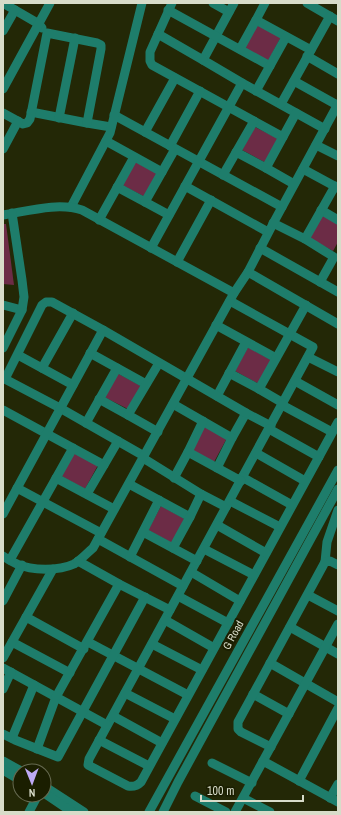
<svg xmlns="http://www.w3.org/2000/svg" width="341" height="815" viewBox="0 0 341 815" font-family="'Archivo Narrow',sans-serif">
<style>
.green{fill:#6c2c46}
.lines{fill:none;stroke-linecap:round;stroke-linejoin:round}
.minor{stroke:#1e7d6b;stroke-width:9}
.labels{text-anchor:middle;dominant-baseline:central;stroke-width:4;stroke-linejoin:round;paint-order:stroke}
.street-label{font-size:11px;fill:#d8dcc9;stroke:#1a1e00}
</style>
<rect width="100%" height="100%" fill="#232806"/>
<!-- green -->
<g class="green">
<polygon points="257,25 281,37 268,61 244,48"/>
<polygon points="255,127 279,139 266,163 242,150"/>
<polygon points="134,161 158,174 145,197 122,185"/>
<polygon points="322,215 338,223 338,242 333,251 309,238"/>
<polygon points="3,224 6,224 14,285 3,284"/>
<polygon points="248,347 271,360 259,384 235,371"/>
<polygon points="117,373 141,386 128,409 104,397"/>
<polygon points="203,426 227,438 214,462 191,450"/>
<polygon points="74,452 98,465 85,489 61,476"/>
<polygon points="161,506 185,519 172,543 148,530"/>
</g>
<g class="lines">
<!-- minor -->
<g class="minor">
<polyline points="3,3 39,24 42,28"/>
<polyline points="172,3 150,52 150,61 152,65 283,137"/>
<polyline points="213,3 229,12"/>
<polyline points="234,3 203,60 242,83 325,129"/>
<polyline points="265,3 256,20 311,50"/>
<polyline points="307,3 338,21"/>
<polyline points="168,10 270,66"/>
<polyline points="3,31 15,10"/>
<polyline points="158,34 203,60"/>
<polyline points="240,49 256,20"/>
<polyline points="307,56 338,74"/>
<polyline points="294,81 337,105"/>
<polyline points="3,89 50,3"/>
<polyline points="256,91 286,37"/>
<polyline points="281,104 330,16"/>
<polyline points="31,112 87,123 111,127"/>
<polyline points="3,113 23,124 27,123 30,119 47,33 97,43 101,45 101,49 87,123"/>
<polyline points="114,115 282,207"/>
<polyline points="59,118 75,38"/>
<polyline points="145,132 175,78"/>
<polyline points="106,141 162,172"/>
<polyline points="316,145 338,156"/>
<polyline points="170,146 200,91"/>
<polyline points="3,149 18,121"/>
<polyline points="236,152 266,168"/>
<polyline points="303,169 338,188"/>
<polyline points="223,175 254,121"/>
<polyline points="294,184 266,168 296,113"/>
<polyline points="185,186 268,232"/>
<polyline points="117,187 145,202"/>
<polyline points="71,207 110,133 142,3"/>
<polyline points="321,210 338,220"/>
<path d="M3,215C28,211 58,202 82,210L234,293"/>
<polyline points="169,215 145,202 175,149"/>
<polyline points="99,220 134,157"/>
<polyline points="273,223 305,239"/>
<polyline points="151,248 242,83"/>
<polyline points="260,248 338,292"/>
<polyline points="177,262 211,200"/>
<polyline points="248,272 275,220 338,104"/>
<polyline points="320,282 334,257 305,239 335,186"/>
<path d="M230,301L313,347L89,759L88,765L128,786C134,787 137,786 141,782L338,422"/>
<polyline points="3,305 22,310"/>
<polyline points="216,325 276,358"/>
<polyline points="3,348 22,310 24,297 22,280 12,213"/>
<polyline points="90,353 146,384"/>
<polyline points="18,355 73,385"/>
<polyline points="308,357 338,372"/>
<polyline points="42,368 73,313"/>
<polyline points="229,373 259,389"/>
<polyline points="3,378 60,408 144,456"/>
<polyline points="5,379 42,305 46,302 52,302 103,330"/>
<polyline points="295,381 338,405"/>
<polyline points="217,396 246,342"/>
<polyline points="99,399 128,415"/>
<polyline points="283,403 259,389 306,305"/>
<polyline points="173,404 232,438 246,413 271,426"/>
<polyline points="282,405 332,432"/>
<polyline points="3,410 104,465 118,441"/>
<polyline points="86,423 117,368"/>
<polyline points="269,429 319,457"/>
<polyline points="158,432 128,415 159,363"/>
<polyline points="188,452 203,421"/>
<polyline points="256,453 305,481"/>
<polyline points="143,458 201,494"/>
<polyline points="217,468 232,438"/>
<polyline points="242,477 292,505"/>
<polyline points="56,478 114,509"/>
<polyline points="174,478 188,452 241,481"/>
<polyline points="129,484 190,517 201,494 226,507"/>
<polyline points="17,488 101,533"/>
<polyline points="87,494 104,465"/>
<polyline points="230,501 280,527"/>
<polyline points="3,514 103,330 246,413"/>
<polyline points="217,525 266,553"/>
<polyline points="143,532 197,561"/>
<polyline points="98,539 183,586"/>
<polyline points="173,548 190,517"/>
<polyline points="204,549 254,575"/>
<path d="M3,556C7,559 12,562 17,564C32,571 59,571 74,564C81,560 87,553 93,548L234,293L248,272L338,324"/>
<polyline points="130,557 159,500"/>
<polyline points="10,560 73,448"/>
<polyline points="78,561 119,584 170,610"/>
<polyline points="325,562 327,542 338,510"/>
<polyline points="191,572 240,601"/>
<polyline points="308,595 338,611"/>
<polyline points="178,596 228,623"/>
<polyline points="3,601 22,565"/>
<polyline points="26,617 84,649"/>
<polyline points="165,620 214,648"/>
<polyline points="290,627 338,654"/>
<polyline points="12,642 70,673"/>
<polyline points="88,642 188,695"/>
<polyline points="152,644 202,670"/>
<polyline points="3,658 53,569"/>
<polyline points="270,663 338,702"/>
<polyline points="3,668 107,725"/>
<polyline points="3,689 11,672"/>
<polyline points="125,693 175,719"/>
<polyline points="253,694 289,714"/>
<polyline points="113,716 162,743"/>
<polyline points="3,734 15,740 58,757 145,597"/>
<polyline points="12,738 34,685"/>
<polyline points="99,740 149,766"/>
<polyline points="271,747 241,732 238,729 238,722 325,562 330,561 338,565"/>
<polyline points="37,749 56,697 119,584"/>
<polyline points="3,761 21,771"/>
<polyline points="263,761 338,624"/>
<polyline points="212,763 252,783"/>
<polyline points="3,770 20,780"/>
<polyline points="299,781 338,708"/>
<polyline points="44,786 84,812"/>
<polyline points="44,793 72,812"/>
<polyline points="195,796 226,812"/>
<polyline points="243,798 270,812"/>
<polyline points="330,798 338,784"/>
<polyline points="29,812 38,795"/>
<polyline points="149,812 338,470"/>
<polyline points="163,812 178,782 338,489"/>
<polyline points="235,812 263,761 338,802"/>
</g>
</g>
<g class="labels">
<!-- street labels -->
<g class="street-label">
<text transform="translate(233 635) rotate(-61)">G Road</text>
</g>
</g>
<!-- border -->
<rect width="341" height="815" fill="none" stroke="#d8dcc9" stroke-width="8"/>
<!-- north arrow -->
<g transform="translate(32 783) rotate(179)"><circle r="19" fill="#1a1e00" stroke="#666a50"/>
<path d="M0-3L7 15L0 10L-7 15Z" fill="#bea9f5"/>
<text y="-6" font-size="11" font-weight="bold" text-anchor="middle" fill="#d8dcc9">N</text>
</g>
<!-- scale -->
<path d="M201 795v6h102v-6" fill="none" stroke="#d8dcc9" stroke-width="2"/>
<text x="207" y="795" font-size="12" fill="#d8dcc9" stroke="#1a1e00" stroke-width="3" paint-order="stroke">100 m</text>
</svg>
